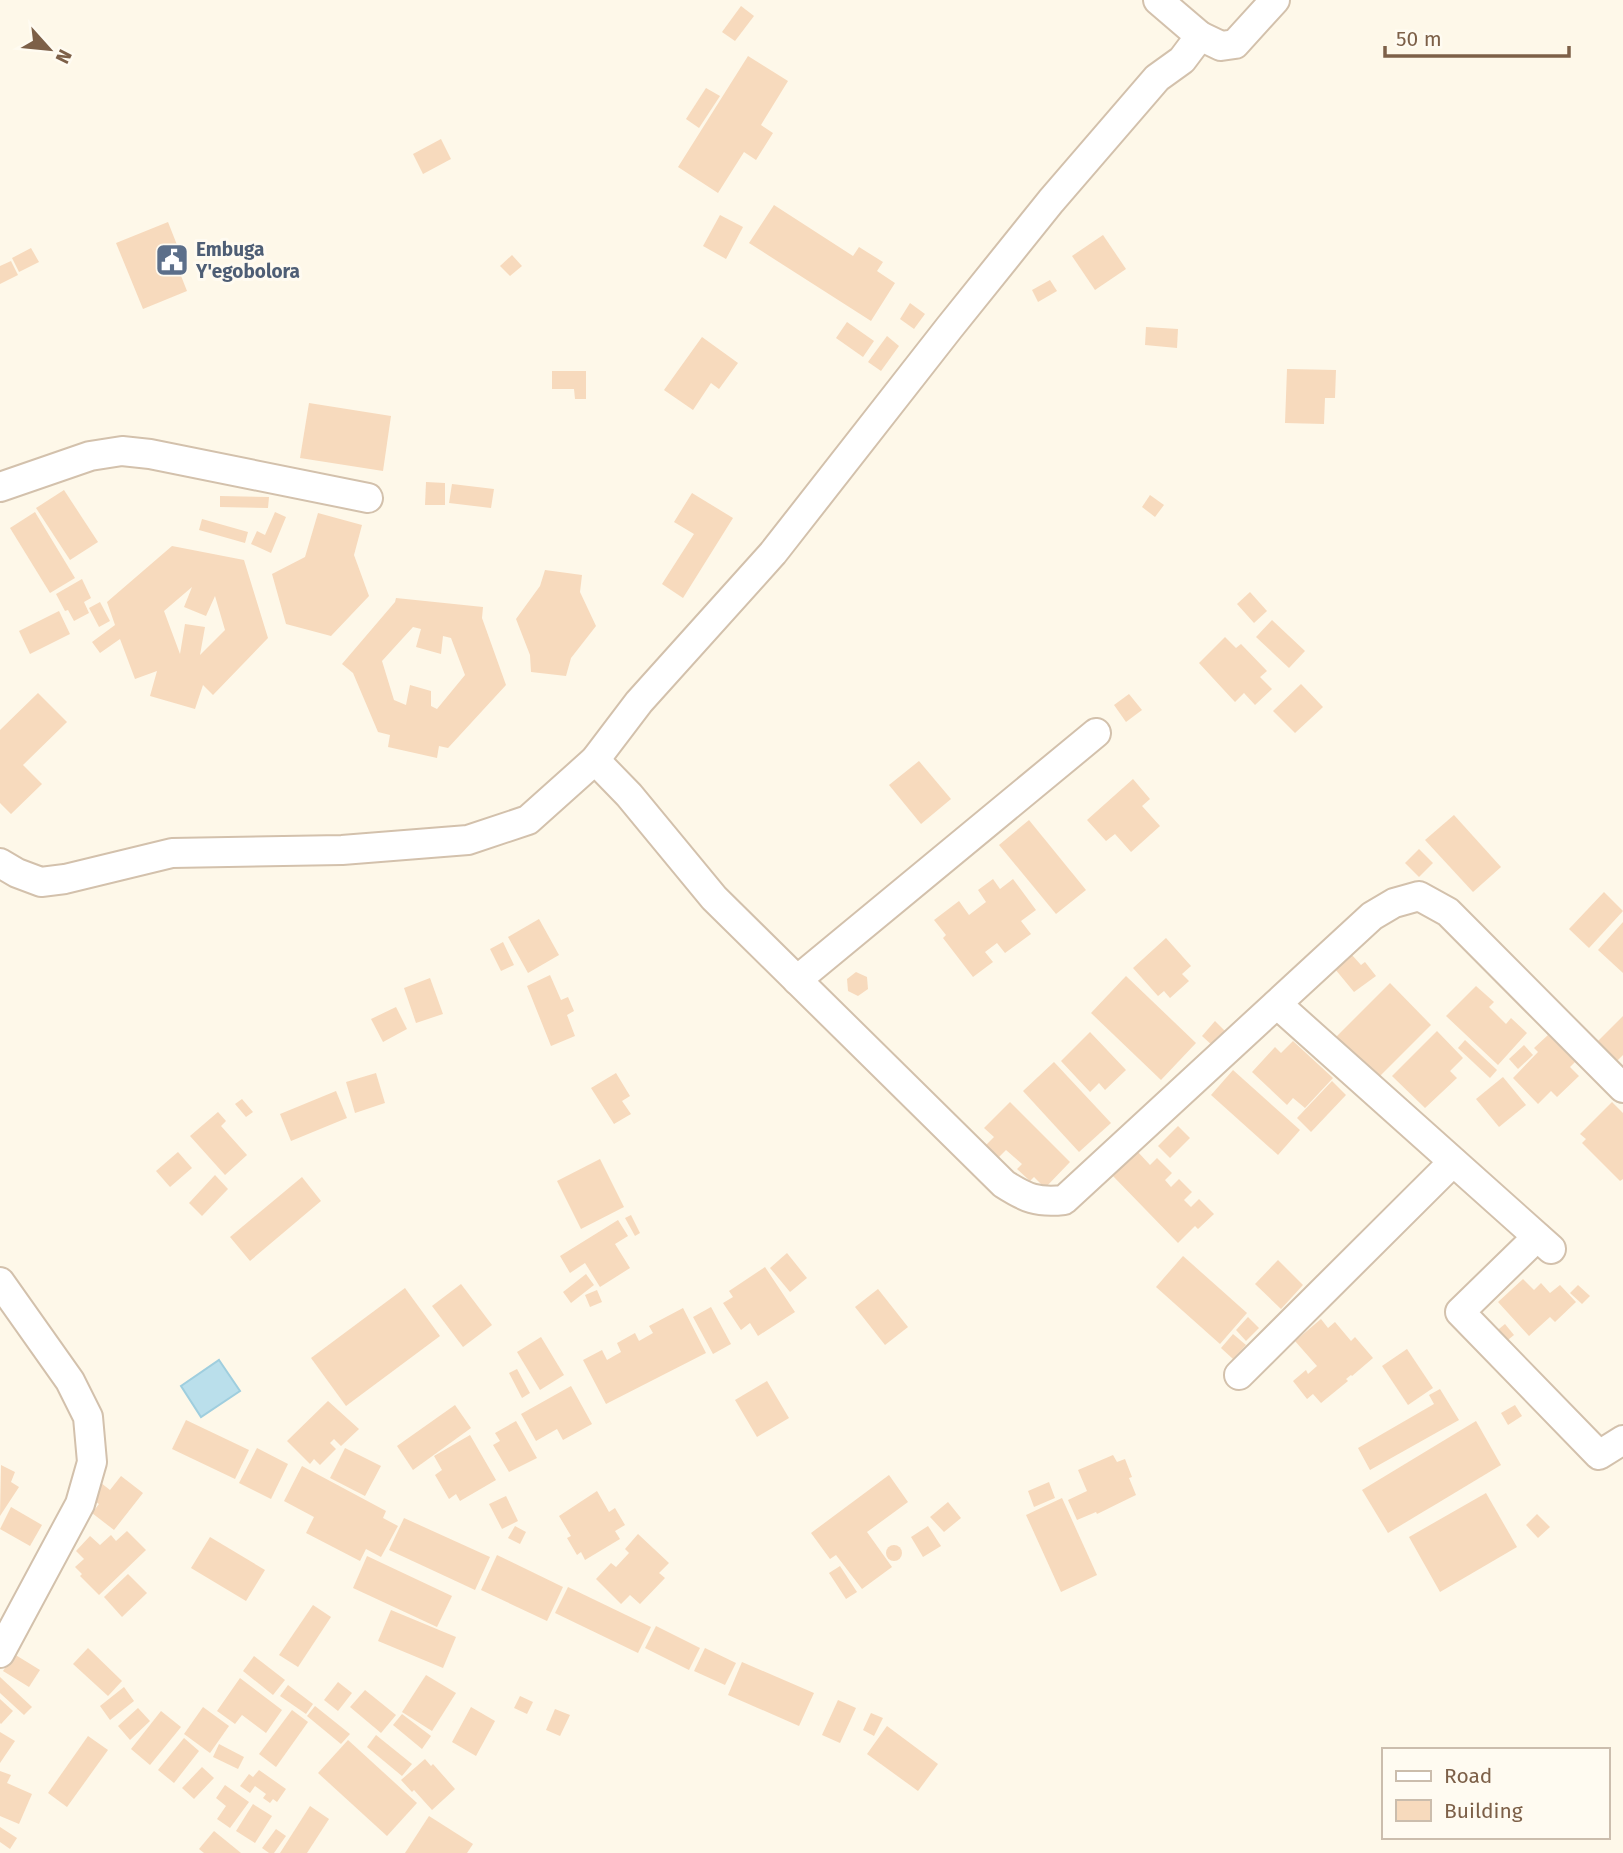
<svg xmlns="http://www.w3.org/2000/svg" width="1623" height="1853" viewBox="0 0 1623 1853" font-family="'Fira Sans',sans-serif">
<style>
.water{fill:#badfeb;stroke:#9fcede;stroke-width:2}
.building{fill:#f7dabd;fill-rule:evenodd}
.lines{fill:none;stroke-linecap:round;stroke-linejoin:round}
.street-casing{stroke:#d3c1ac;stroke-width:32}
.street{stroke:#fff;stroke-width:28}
.labels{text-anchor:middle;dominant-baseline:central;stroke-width:6;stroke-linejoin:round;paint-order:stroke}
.service-label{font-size:19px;font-weight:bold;fill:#4e5e75;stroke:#fffbf1;text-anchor:start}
</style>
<rect width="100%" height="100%" fill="#fef8e9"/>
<!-- water -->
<polygon class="water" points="219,1360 240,1391 201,1417 181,1386"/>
<!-- building -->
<g class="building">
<polygon points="741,6 754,16 735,41 722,32"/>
<polygon points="748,56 788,81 761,125 773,133 756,160 744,152 718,193 678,167"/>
<polygon points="706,88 720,96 699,128 686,119"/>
<polygon points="441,139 451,159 423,174 413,154"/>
<polygon points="774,205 853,256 859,247 883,262 877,271 895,283 871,321 749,243"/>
<polygon points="720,215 743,227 726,259 703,246"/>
<polygon points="168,222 179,250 172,253 187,291 143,309 116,243"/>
<polygon points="1103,235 1126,269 1095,290 1072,256"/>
<polygon points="31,248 39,262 19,272 12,258"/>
<polygon points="512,255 522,266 510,276 500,266"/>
<polygon points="11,261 18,275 0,284 0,266"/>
<polygon points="1050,280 1057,291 1038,302 1032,290"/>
<polygon points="910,303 925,314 914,329 900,319"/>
<polygon points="847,322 874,341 863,357 836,338"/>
<polygon points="1146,327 1178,329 1177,348 1145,345"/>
<polygon points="887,336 899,346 881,371 868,362"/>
<polygon points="702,337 738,363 719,389 711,383 693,410 664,390"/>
<polygon points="1287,369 1336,370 1335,398 1325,398 1324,424 1285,423"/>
<polygon points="552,371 586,371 586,399 575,399 574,389 552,389"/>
<polygon points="309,403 391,416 383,471 300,458"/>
<polygon points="426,482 445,483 445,505 425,505"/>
<polygon points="452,484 494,489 491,508 449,503"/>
<polygon points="64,490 98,542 70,560 36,508"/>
<polygon points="692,493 733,518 683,598 662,584 694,534 674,522"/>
<polygon points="1150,495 1164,505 1155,517 1142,507"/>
<polygon points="220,496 269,497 268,508 220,507"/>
<polygon points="35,512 75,578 50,593 10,528"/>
<polygon points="275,512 286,517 271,553 251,544 257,531 265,535"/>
<polygon points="318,513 362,525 354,555 369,596 331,636 286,624 272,574 305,557"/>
<polygon points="202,519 248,532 245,543 199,530"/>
<path d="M172,546L244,560L268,638L213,695L203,685L195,709L150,696L157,671L135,679L120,639L100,653L92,642L115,625L107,602ZM192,587L184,607L206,616L215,596L225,630L200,655L205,627L185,624L180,654L164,611Z"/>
<polygon points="545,570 582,575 580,592 596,626 571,658 566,676 531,672 530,655 516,619 540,586"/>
<polygon points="82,579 91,598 84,602 89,613 74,621 68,610 65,611 56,594"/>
<polygon points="1250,592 1267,611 1254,623 1237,604"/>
<path d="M396,598L483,607L482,618L506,685L448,748L439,746L437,758L388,747L390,735L378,732L353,673L342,664L395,602ZM413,627L421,629L416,647L441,654L443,636L451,638L465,675L437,709L431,706V691L410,685L406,705L394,700L382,661Z"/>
<polygon points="100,602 110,621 99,627 89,608"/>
<polygon points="59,611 70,634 30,654 19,631"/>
<polygon points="1272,620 1305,651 1289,668 1256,637"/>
<polygon points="1225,637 1236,648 1241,644 1267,671 1260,677 1272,689 1255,705 1244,693 1235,702 1199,663"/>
<polygon points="1301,684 1323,707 1295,733 1273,711"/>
<polygon points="38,693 67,722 23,765 42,784 11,814 0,803 0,730"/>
<polygon points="1129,694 1142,710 1126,722 1114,705"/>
<polygon points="919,761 951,799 921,824 889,785"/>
<polygon points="1133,779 1150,799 1142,806 1160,826 1131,852 1115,834 1106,841 1087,820"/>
<polygon points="1454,815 1501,867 1473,892 1425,840"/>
<polygon points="1029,820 1086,890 1056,914 999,845"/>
<polygon points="1419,849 1433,863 1419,877 1405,863"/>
<polygon points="993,879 1000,889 1013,879 1036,910 1021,921 1031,934 1005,953 997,943 985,952 993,962 973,977 943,938 946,935 934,920 959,901 969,915 986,902 978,890"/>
<polygon points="1604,892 1623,911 1589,948 1569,929"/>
<polygon points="539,919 559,955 528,973 508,937"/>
<polygon points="1623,922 1623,973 1598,950"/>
<polygon points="1166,938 1191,966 1182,974 1189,981 1170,998 1164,991 1158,996 1133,968"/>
<polygon points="503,942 514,965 501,971 490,949"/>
<polygon points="1352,955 1361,965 1365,962 1376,976 1354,992 1335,969"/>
<polygon points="856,972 867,977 868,989 858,996 848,991 847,979"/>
<polygon points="550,975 561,1000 568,997 574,1011 567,1015 575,1036 551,1046 527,986"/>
<polygon points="1126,976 1196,1043 1161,1080 1091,1013"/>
<polygon points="430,978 443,1014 416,1023 404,988"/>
<polygon points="1390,983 1431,1025 1376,1080 1335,1038"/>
<polygon points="1476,986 1494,1002 1489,1007 1506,1024 1511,1018 1527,1033 1498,1065 1446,1016"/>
<polygon points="396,1007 407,1029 383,1042 371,1019"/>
<polygon points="1623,1016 1623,1055 1617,1061 1597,1042"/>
<polygon points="1215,1021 1227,1033 1214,1047 1202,1036"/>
<polygon points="1437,1031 1463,1058 1450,1071 1457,1078 1425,1108 1392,1076"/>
<polygon points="1090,1032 1126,1070 1105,1090 1099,1083 1090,1092 1061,1061"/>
<polygon points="1548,1035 1575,1062 1570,1067 1579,1076 1557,1097 1551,1091 1538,1104 1513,1078 1538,1052 1534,1048"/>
<polygon points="1465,1040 1497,1070 1490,1078 1458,1048"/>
<polygon points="1293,1041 1333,1078 1305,1108 1293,1098 1287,1105 1252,1072 1275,1047 1281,1053"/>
<polygon points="1524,1045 1533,1055 1518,1069 1509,1059"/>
<polygon points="1054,1062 1111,1123 1079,1152 1023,1091"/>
<polygon points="1233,1070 1300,1130 1278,1155 1211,1095"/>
<polygon points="376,1073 385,1103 355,1113 346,1082"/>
<polygon points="616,1073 630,1096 622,1101 631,1114 614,1124 591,1088"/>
<polygon points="1503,1077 1526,1105 1499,1127 1476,1099"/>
<polygon points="1332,1081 1346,1095 1311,1132 1297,1118"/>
<polygon points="336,1091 347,1118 291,1141 280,1114"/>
<polygon points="242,1099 253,1112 246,1117 235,1104"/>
<polygon points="1010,1102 1070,1162 1045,1188 1034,1177 1030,1181 1017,1169 1022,1164 1006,1150 999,1157 986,1145 994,1137 984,1128"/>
<polygon points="1612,1102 1623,1113 1623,1179 1620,1181 1582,1143 1586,1139 1580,1134"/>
<polygon points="218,1112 226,1121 221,1126 247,1155 225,1175 190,1136"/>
<polygon points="1178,1126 1190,1138 1170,1158 1158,1146"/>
<polygon points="1137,1151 1150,1165 1157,1158 1172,1173 1165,1180 1171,1187 1179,1179 1192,1192 1184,1200 1191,1207 1199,1199 1214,1214 1198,1229 1195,1226 1178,1243 1112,1175"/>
<polygon points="178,1152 192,1168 170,1187 156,1171"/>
<polygon points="600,1159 624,1207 581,1229 557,1181"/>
<polygon points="215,1175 228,1189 202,1216 189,1203"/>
<polygon points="302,1177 321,1201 250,1261 230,1237"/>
<polygon points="631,1215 640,1233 635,1236 625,1218"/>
<polygon points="618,1220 628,1236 615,1244 630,1268 600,1287 585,1263 570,1273 560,1256"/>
<polygon points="787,1253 807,1278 790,1292 770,1268"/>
<polygon points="1183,1256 1247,1313 1220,1344 1156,1287"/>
<polygon points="1278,1260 1303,1285 1281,1309 1255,1284"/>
<polygon points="765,1267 795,1312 758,1336 750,1323 741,1330 723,1303 733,1297 729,1291"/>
<polygon points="586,1274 594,1285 571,1303 563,1292"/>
<polygon points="1523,1279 1534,1290 1541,1283 1550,1293 1560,1285 1576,1302 1555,1322 1550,1317 1529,1336 1498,1302"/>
<polygon points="461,1284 492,1325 463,1347 432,1306"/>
<polygon points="1578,1285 1590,1296 1582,1304 1570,1293"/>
<polygon points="405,1288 440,1336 346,1406 311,1358"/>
<polygon points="878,1289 908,1327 885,1345 855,1307"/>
<polygon points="597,1290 602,1302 590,1307 585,1295"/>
<polygon points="711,1307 731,1344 713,1354 693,1317"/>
<polygon points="683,1308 706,1353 606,1404 583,1360 602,1350 607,1360 621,1352 617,1343 635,1333 639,1341 653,1333 649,1326"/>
<polygon points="1248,1317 1259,1328 1246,1341 1236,1330"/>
<polygon points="1321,1319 1328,1328 1335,1322 1351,1341 1355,1337 1373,1358 1352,1376 1351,1375 1346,1379 1348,1381 1321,1403 1313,1394 1307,1399 1293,1381 1306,1370 1308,1374 1317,1366 1295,1341"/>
<polygon points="1505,1324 1514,1335 1503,1344 1494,1333"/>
<polygon points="1233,1334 1246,1345 1233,1359 1221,1348"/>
<polygon points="541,1337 564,1375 540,1390 517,1352"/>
<polygon points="1407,1349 1433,1388 1408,1405 1382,1366"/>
<polygon points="517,1369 530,1393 522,1398 509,1373"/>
<polygon points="767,1381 789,1418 757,1437 735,1400"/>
<polygon points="571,1386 592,1424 563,1440 557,1429 536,1441 521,1414"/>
<polygon points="1440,1389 1459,1420 1370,1470 1358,1448 1434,1404 1429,1395"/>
<polygon points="328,1401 359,1429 341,1446 334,1439 330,1443 336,1449 320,1465 314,1459 310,1464 287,1441"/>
<polygon points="455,1405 471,1428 413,1470 397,1446"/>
<polygon points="1515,1405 1522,1416 1508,1425 1501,1413"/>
<polygon points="186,1420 249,1450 235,1479 172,1449"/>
<polygon points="516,1421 537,1458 509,1472 493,1445 500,1441 495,1433"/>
<polygon points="1476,1421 1501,1465 1388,1533 1362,1490"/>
<polygon points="470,1435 496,1480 460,1501 456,1494 449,1499 435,1475 442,1470 434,1456"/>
<polygon points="257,1448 288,1464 271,1499 239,1483"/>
<polygon points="345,1448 381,1466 365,1496 330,1478"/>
<polygon points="1113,1455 1117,1462 1125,1459 1132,1477 1129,1478 1136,1495 1097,1514 1096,1512 1077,1520 1068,1500 1087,1491 1078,1470"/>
<polygon points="1,1465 15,1472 11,1482 19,1487 0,1516"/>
<polygon points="302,1466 386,1511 383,1518 398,1526 381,1557 366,1549 360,1561 306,1533 314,1517 284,1501"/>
<polygon points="889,1475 908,1502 867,1532 892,1567 862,1589 836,1555 830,1559 811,1533"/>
<polygon points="121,1476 143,1493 114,1530 92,1513 99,1504 91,1499 101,1483 110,1490"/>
<polygon points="1049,1482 1055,1498 1034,1507 1028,1491"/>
<polygon points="597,1491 609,1512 615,1508 625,1525 615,1531 620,1539 585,1560 581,1552 577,1555 567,1538 571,1536 559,1516"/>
<polygon points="1486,1493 1517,1547 1440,1592 1409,1537"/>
<polygon points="506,1496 518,1521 502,1529 489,1504"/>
<polygon points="1062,1498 1097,1575 1061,1592 1026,1515"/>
<polygon points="948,1502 961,1518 944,1532 930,1517"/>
<polygon points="11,1507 42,1525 30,1546 0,1529"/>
<polygon points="1537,1514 1550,1527 1538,1538 1526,1525"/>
<polygon points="404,1518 490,1557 475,1590 389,1550"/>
<polygon points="515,1526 526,1532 520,1544 508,1538"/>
<polygon points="928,1526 941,1546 923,1557 911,1537"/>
<polygon points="127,1531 146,1550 99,1595 80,1576 82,1574 75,1567 84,1559 76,1551 90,1536 100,1545 111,1535 116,1541"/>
<polygon points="638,1534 669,1563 659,1573 665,1578 640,1604 630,1595 621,1604 596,1579 611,1563 616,1567 629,1553 625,1549"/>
<polygon points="210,1537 265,1570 246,1601 191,1568"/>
<circle cx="894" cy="1553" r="8"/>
<polygon points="497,1555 563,1587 547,1621 481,1590"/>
<polygon points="367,1556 452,1596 437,1627 353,1588"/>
<polygon points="840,1566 857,1592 846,1599 829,1573"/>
<polygon points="128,1574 147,1593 122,1617 104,1597"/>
<polygon points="568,1587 651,1627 638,1653 555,1613"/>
<polygon points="313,1605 331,1617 298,1667 279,1655"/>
<polygon points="391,1610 456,1637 443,1668 378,1641"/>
<polygon points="656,1626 700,1648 689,1670 645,1648"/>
<polygon points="88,1648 122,1681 108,1696 73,1664"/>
<polygon points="705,1648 736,1663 725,1685 694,1671"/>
<polygon points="14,1654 40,1670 29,1687 3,1671"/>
<polygon points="254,1656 285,1680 273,1695 243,1671"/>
<polygon points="742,1662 814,1693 799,1726 728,1695"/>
<polygon points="426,1675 456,1693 432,1731 402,1712"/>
<polygon points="0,1677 32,1707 24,1715 0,1693"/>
<polygon points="240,1678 282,1710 266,1733 242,1715 235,1724 217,1711"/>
<polygon points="338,1682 352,1693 338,1711 324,1700"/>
<polygon points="288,1685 313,1704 306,1714 280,1696"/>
<polygon points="124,1687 134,1701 110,1720 100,1706"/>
<polygon points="365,1690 396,1715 381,1733 350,1707"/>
<polygon points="520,1696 533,1702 527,1714 514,1708"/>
<polygon points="0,1699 13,1711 1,1724 0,1723"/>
<polygon points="838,1700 856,1708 840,1743 822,1735"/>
<polygon points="315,1706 350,1734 341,1744 307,1716"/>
<polygon points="203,1707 229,1726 210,1753 184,1734"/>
<polygon points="471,1707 495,1721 476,1756 452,1742"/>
<polygon points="138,1708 150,1721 130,1740 118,1726"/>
<polygon points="555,1709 570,1715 560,1736 546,1730"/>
<polygon points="292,1710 308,1722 276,1767 259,1754"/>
<polygon points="161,1711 181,1727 150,1765 131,1749"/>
<polygon points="871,1713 883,1718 874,1736 863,1730"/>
<polygon points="402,1714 431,1736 422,1749 393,1725"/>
<polygon points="887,1726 938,1764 918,1791 867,1754"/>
<polygon points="0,1732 15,1741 0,1763"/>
<polygon points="376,1735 412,1764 402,1776 367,1747"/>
<polygon points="88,1736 108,1750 67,1807 48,1793"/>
<polygon points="184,1738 199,1751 174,1783 158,1770"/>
<polygon points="348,1740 417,1803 387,1836 318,1773"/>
<polygon points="219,1744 244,1757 238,1769 213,1757"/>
<polygon points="425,1759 431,1766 433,1764 455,1789 432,1810 414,1790 412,1792 401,1780"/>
<polygon points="202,1767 214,1778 194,1799 182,1788"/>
<polygon points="259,1770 286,1789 277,1802 273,1799 270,1803 263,1798 266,1794 255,1786 250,1793 240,1786 249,1774 253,1777"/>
<polygon points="0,1771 11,1775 7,1783 32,1794 19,1824 0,1816"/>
<polygon points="225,1785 249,1802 230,1828 217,1819 226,1806 216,1798"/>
<polygon points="253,1804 272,1816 255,1843 236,1831"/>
<polygon points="310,1806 329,1819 307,1853 280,1853"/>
<polygon points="429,1816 473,1844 467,1853 405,1853"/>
<polygon points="0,1827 17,1838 10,1849 0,1842"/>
<polygon points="276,1829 286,1836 274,1853 269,1853 262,1848"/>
<polygon points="214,1831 241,1853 204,1853 199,1849"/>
</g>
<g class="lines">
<defs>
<g id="street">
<polyline points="1158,0 1200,36"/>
<polyline points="0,487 90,456 122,451 150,454 368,498"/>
<path d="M595,760L629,795L714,898L1004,1184C1026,1198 1037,1203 1064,1200L1372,916L1394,903L1419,896L1448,912L1623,1088"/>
<polyline points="0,863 17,873 41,882 65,879 172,853 342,850 468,840 528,820 595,760 639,702 773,553 949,328 1051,201 1157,78 1182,60 1200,36 1221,46 1235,44 1275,0"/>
<polyline points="797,980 1096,733"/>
<polyline points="1277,1004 1551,1249"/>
<polyline points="1537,1237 1460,1312 1599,1455 1623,1440"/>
<polyline points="0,1282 70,1381 88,1417 92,1462 80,1504 0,1653"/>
<polyline points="1239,1375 1453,1162"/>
</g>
</defs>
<!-- street casing -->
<use href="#street" class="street-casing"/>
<!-- street -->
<use href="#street" class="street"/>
</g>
<!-- icons -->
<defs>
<symbol id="civic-square" viewBox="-11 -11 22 22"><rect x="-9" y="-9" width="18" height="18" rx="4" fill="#5c6f8a" stroke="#fffbf1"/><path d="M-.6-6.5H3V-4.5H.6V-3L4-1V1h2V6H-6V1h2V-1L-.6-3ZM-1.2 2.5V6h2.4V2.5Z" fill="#fff"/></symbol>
</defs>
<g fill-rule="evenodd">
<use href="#civic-square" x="153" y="241" width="38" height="38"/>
</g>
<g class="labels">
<!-- service labels -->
<g class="service-label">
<text x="196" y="249">Embuga<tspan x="196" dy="22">Y'egobolora</tspan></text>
</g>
</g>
<!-- legend -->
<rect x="1382" y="1748" width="228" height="91" fill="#fffbf1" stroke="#cbbdad" stroke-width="2"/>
<rect x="1396" y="1771" width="35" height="10" fill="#ffffff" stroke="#cbbdad" stroke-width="2"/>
<text x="1444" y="1783" font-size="21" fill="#7d6048">Road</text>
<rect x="1396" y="1800" width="35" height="21" fill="#f7dabd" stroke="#cbbdad" stroke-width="2"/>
<text x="1444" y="1818" font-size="21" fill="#7d6048">Building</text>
<!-- north arrow -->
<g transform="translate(49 49) rotate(117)" stroke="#fffbf1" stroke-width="5" paint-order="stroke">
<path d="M0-5L12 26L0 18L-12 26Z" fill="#7d6048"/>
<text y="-10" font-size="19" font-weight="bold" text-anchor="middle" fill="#7d6048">N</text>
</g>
<!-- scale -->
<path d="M1385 46v10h184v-10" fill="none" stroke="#7d6048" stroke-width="3.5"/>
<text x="1396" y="46" font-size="21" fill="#7d6048" stroke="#fffbf1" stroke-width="5" paint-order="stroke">50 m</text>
</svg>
